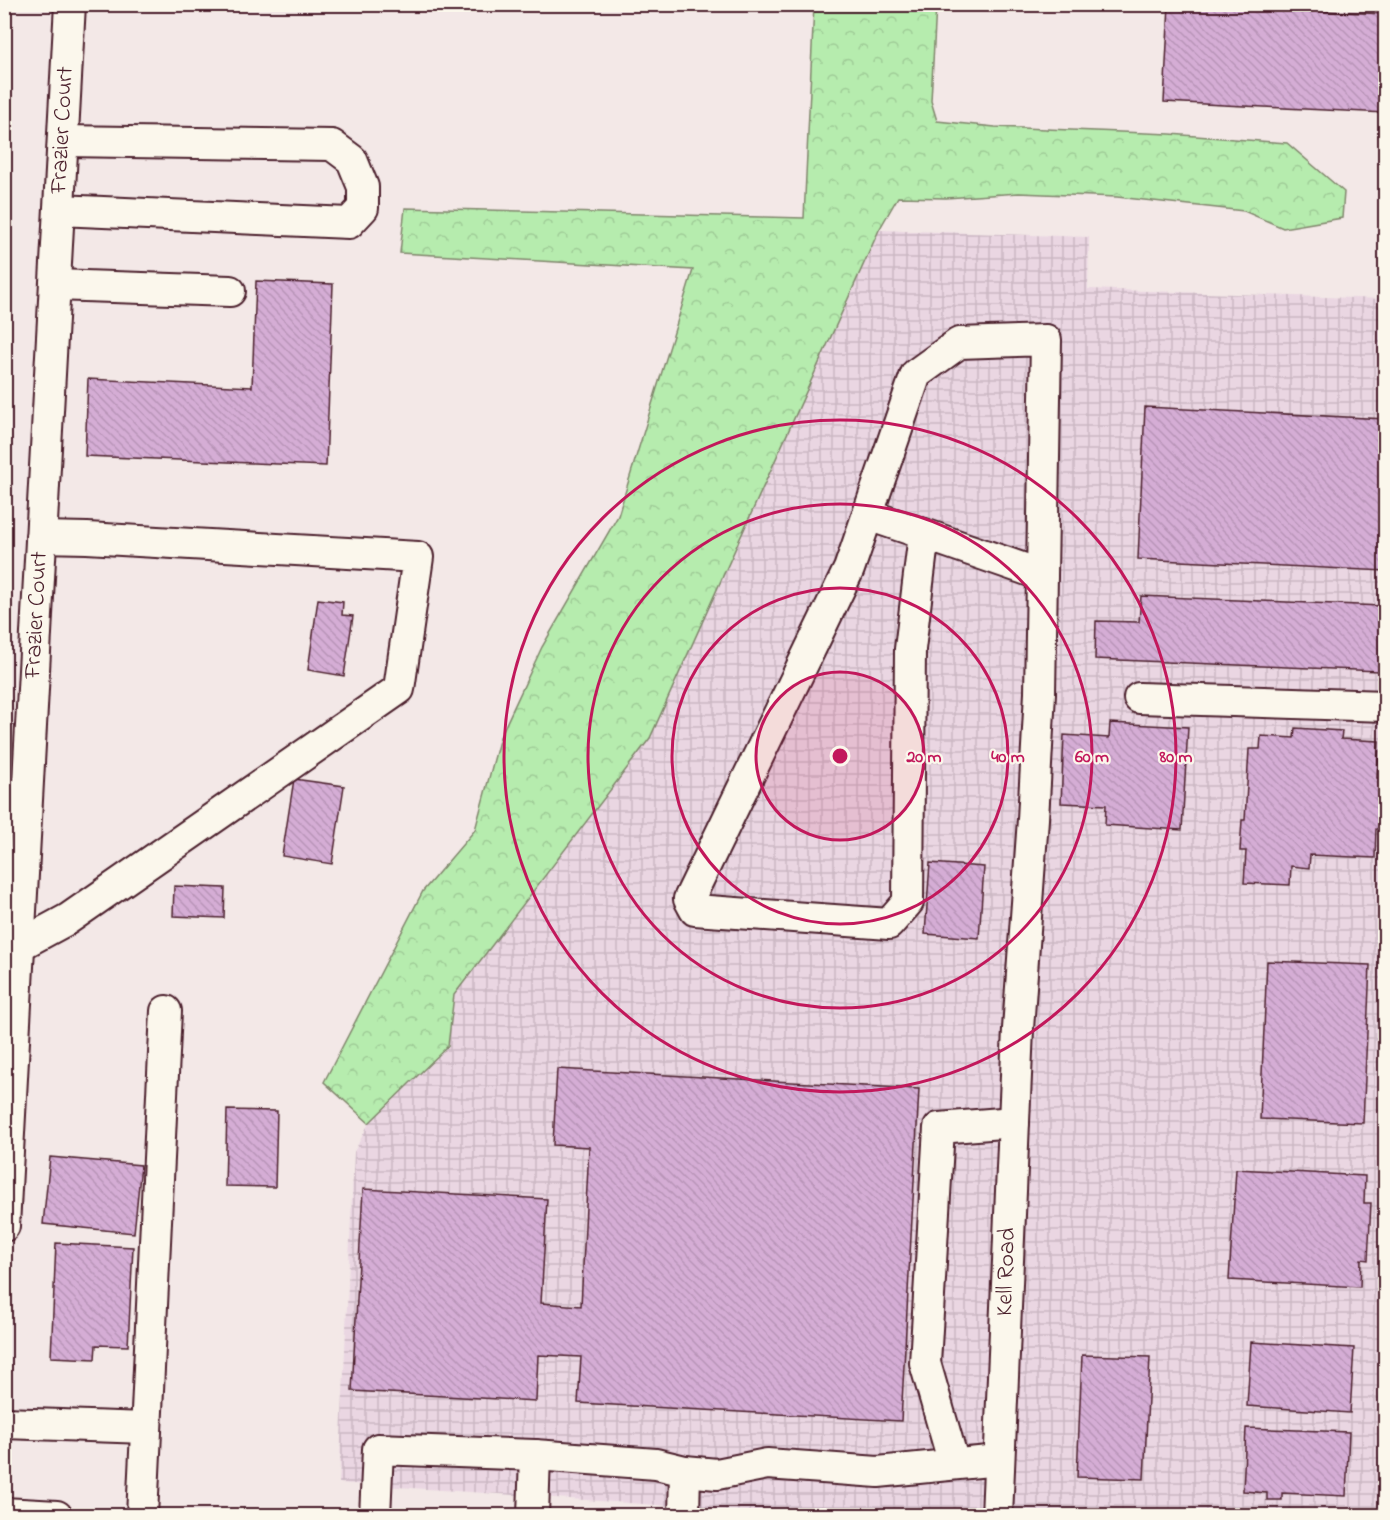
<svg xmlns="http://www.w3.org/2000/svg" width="1390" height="1520" viewBox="0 0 1390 1520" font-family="'Indie Flower',sans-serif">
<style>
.industrial{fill:url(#industrial-grid)}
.forest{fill:url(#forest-crowns);stroke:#80866c;stroke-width:1.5}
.building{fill:url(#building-back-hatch);stroke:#4a1f2b;stroke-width:1.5}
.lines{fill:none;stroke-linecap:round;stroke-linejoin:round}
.minor-casing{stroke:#4a1f2b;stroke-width:34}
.minor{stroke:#fbf7ec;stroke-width:30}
.ring{fill:none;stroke:#c2185b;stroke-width:3}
.labels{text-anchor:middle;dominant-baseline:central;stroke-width:4.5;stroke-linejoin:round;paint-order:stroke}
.street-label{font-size:24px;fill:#4a1f2b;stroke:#fbf7ec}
.centre{fill:#c2185b;stroke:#fbf7ec;stroke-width:3}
.ring-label{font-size:18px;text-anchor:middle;font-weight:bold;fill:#c2185b;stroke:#fbf7ec;stroke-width:4.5;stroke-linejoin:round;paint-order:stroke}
</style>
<defs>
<pattern id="industrial-grid" width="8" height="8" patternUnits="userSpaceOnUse" patternTransform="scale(1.5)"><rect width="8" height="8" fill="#ead6e2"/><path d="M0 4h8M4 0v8" fill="none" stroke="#cab7c2"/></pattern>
<pattern id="forest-crowns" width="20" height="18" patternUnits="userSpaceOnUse" patternTransform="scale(1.5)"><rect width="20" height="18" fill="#b6ecae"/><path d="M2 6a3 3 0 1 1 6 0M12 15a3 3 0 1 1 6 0" fill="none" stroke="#9eca96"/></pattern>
<pattern id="building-back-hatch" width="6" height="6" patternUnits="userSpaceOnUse" patternTransform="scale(1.5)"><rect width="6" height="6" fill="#d5add5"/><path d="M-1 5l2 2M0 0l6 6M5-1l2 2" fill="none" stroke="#b894b7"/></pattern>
</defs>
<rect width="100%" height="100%" fill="#f3e8e7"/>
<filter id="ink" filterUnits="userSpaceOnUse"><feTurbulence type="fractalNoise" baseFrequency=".0167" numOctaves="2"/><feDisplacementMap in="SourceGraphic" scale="12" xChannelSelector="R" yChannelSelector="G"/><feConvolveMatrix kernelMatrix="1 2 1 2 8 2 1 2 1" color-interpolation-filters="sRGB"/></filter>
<g filter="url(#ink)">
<!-- industrial -->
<polygon class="industrial" points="879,230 1089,237 1088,289 1385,299 1385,1515 817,1516 339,1483 354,1152 369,1123 448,1046 454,995 650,738"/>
<!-- forest -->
<polygon class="forest" points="814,5 936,5 931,101 937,121 995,127 1170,134 1287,143 1344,192 1342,218 1283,228 1244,211 1117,197 1019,193 946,198 898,197 879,230 650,738 454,995 448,1046 369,1123 324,1082 423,891 475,830 500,737 542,647 618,516 693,270 400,253 405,208 804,218"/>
<!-- building -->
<g class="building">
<polygon points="1169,4 1386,14 1386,113 1164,102"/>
<polygon points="256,281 333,284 326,466 85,456 88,379 252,387"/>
<polygon points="1145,407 1386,419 1386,571 1138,559"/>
<polygon points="1141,596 1382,606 1379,671 1095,659 1096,621 1139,622"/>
<polygon points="318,599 343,602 342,615 353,616 344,676 308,670"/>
<polygon points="1110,723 1188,727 1182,830 1105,825 1106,805 1061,803 1064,735 1109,738"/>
<polygon points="1295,728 1342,731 1341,739 1379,741 1377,778 1386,778 1385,829 1376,829 1375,858 1310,855 1309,868 1291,866 1290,885 1244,883 1246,851 1240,851 1242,820 1245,820 1249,749 1260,749 1261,736 1294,738"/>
<polygon points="294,779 344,786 332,864 282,856"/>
<polygon points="930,863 984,867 979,938 925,934"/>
<polygon points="174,886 225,888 224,918 173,916"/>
<polygon points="1267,961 1370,965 1363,1123 1260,1119"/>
<polygon points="557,1069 919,1089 901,1421 578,1403 581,1357 538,1355 536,1401 352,1391 363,1189 547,1199 541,1303 581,1306 589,1147 553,1145"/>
<polygon points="227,1110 277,1111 275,1187 225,1186"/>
<polygon points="50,1157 141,1165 134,1233 43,1224"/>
<polygon points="1236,1169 1365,1176 1364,1203 1371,1203 1368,1260 1361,1259 1360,1287 1229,1280"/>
<polygon points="56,1243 133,1247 128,1346 96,1345 95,1359 51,1357"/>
<polygon points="1251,1342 1354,1348 1350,1413 1247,1406"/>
<polygon points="1082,1355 1150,1357 1144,1479 1077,1477"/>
<polygon points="1246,1428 1349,1432 1346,1496 1282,1493 1282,1500 1267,1500 1267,1493 1243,1491"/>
</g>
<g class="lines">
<defs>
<g id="minor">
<polyline points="59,210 349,223 363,208 363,187 352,160 332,145 63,141"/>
<polyline points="55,285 230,291"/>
<polyline points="868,515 924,534 910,649 908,902 889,924 695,910 689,899 849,569 916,374 959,343 1046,340 1040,693 1033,819 1018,1029 997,1516"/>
<polyline points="924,534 1042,575"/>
<polyline points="1139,698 1386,706"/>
<polyline points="20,945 68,919 399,689 418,557 87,538 41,537"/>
<polyline points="4,1226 70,4"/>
<polyline points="4,1423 146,1428"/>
<polyline points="954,1464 925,1363 939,1128 1014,1122"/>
<polyline points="4,1513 57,1516"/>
<polyline points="142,1516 166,1011"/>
<polyline points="375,1516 378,1449 535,1455 656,1464 685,1471 717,1474 767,1464 878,1472 999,1460"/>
<polyline points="533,1516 535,1455"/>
<polyline points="684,1516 685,1471"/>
</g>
</defs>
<!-- minor casing -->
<use href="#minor" class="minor-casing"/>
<!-- minor -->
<use href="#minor" class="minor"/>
</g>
</g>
<!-- distance rings -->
<circle cx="840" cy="756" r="84" fill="#c2185b" fill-opacity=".12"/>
<g class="ring">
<circle cx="840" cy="756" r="84"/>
<circle cx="840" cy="756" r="168"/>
<circle cx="840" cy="756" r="252"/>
<circle cx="840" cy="756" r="336"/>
</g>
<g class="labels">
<!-- street labels -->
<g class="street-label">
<text transform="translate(63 130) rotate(-87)">Frazier Court</text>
<text transform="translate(37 615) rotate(-87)">Frazier Court</text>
<text transform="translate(1007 1272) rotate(-88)">Kell Road</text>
</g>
</g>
<circle cx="840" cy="756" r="9" class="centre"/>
<g class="ring-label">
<text x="924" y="762">20 m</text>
<text x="1008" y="762">40 m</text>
<text x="1092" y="762">60 m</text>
<text x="1176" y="762">80 m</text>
</g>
<!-- margin -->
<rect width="1390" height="1520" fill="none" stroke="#fbf7ec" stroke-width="24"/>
<rect x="12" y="12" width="1366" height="1496" fill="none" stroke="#4a1f2b" stroke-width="2" filter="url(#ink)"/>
</svg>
